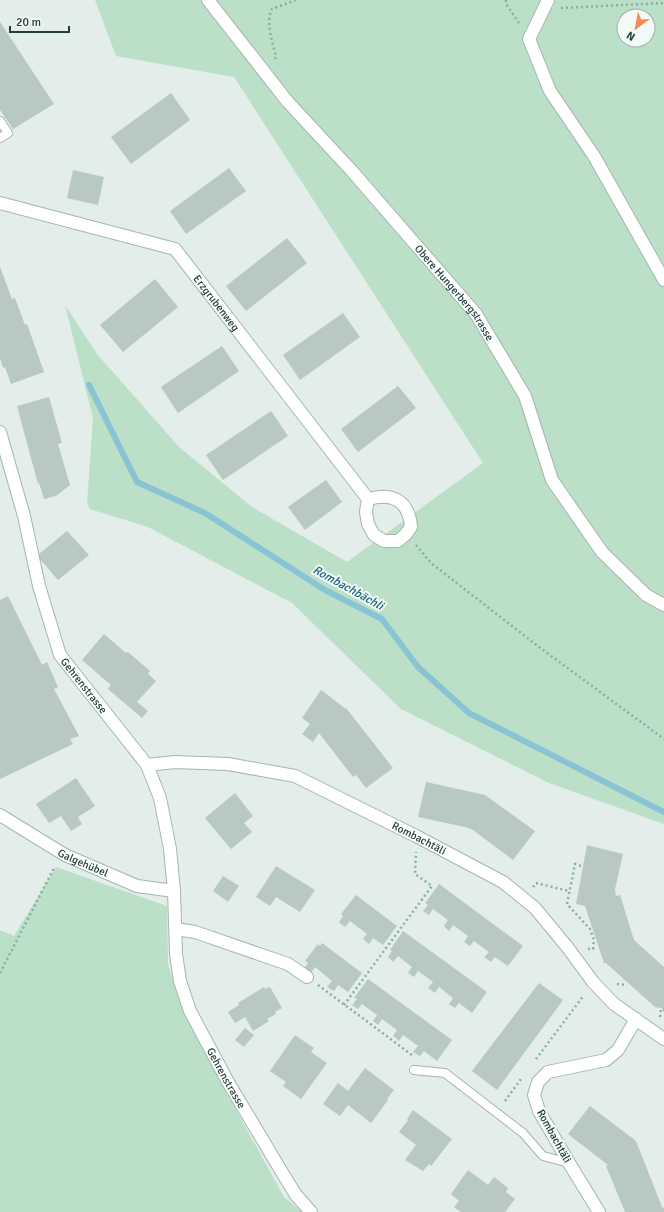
<svg xmlns="http://www.w3.org/2000/svg" width="664" height="1212" viewBox="0 0 664 1212" font-family="Signika,sans-serif">
<style>
.green{fill:#bbdfc7;fill-rule:evenodd}
.lines{fill:none;stroke-linecap:round;stroke-linejoin:round}
.stream{stroke:#89c4d4;stroke-width:6}
.building{fill:#b8c8c2}
.service-casing{stroke:#a5b5b1;stroke-width:10}
.minor-casing{stroke:#a5b5b1;stroke-width:14}
.path{stroke:#82b2a6;stroke-width:2.5;stroke-dasharray:2 3;stroke-linecap:butt}
.service{stroke:#fff;stroke-width:8}
.minor{stroke:#fff;stroke-width:12}
.labels{text-anchor:middle;dominant-baseline:central;stroke-width:4;stroke-linejoin:round;paint-order:stroke}
.street-label{font-size:11px;fill:#223f39;stroke:#f3f9f7}
.water-label{font-size:12px;font-style:italic;fill:#19677e;stroke:#f3f9f7}
</style>
<rect width="100%" height="100%" fill="#e3ede9"/>
<!-- green -->
<g class="green">
<path d="M95,0H664V824L549,783L401,709L292,603L148,527L90,509L87,503L93,418L65,305L97,354L179,447L252,507L347,562L483,463L234,77L116,56ZM624,16H648V40H624Z"/>
<polygon points="56,867 167,906 168,964 180,1002 203,1050 284,1197 302,1212 0,1212 0,930 14,936"/>
</g>
<g class="lines">
<!-- stream -->
<polyline class="stream" points="89,385 137,482 205,513 325,590 382,619 418,667 469,713 664,812"/>
</g>
<!-- building -->
<g class="building">
<polygon points="0,22 54,104 13,129 0,110"/>
<polygon points="171,93 190,120 131,164 111,137"/>
<polygon points="229,168 246,191 186,234 170,211"/>
<polygon points="73,170 104,177 98,205 67,198"/>
<polygon points="287,238 307,263 246,311 226,286"/>
<polygon points="0,267 12,299 15,298 25,325 27,324 44,372 11,384 5,367 3,368 0,358"/>
<polygon points="155,279 178,307 123,352 100,325"/>
<polygon points="343,313 360,337 300,380 283,355"/>
<polygon points="222,346 239,371 178,413 161,387"/>
<polygon points="398,386 416,408 358,452 341,429"/>
<polygon points="49,397 62,443 58,444 70,485 56,496 44,499 39,483 38,484 17,406"/>
<polygon points="271,411 288,436 223,480 206,455"/>
<polygon points="326,480 342,502 305,530 288,507"/>
<polygon points="67,531 89,555 58,580 40,559 39,554"/>
<polygon points="8,596 42,665 47,662 58,687 54,689 79,736 70,739 73,744 0,779 0,600"/>
<polygon points="104,634 126,653 128,652 150,671 148,674 156,681 137,702 148,711 142,718 108,689 111,685 82,660"/>
<polygon points="321,690 346,709 346,708 393,768 366,788 356,775 353,777 319,733 313,742 302,734 310,724 302,718"/>
<polygon points="76,778 95,806 78,817 82,824 71,831 61,816 49,823 36,804"/>
<polygon points="426,782 485,795 535,831 513,860 473,830 465,827 418,817"/>
<polygon points="235,793 253,816 244,823 252,832 231,849 205,818"/>
<polygon points="587,845 623,854 615,889 616,896 620,895 634,940 664,967 664,1009 655,1007 606,963 604,963 585,906 576,904"/>
<polygon points="276,866 315,890 300,912 276,897 270,906 256,897"/>
<polygon points="223,876 239,886 228,902 213,891"/>
<polygon points="439,884 523,946 508,966 495,957 491,962 484,957 489,952 474,941 470,946 464,942 468,936 453,925 449,931 444,926 448,920 433,909 429,915 423,911 428,905 425,903"/>
<polygon points="356,895 397,926 383,945 373,938 369,944 363,939 367,934 350,921 345,927 339,922 343,916 341,914"/>
<polygon points="403,931 487,992 472,1013 459,1003 455,1008 449,1004 453,998 439,987 435,993 431,990 428,988 433,982 418,971 414,977 408,973 412,967 398,956 393,962 388,957 392,951 390,950"/>
<polygon points="322,943 362,973 348,992 338,985 334,991 327,987 332,981 315,967 310,974 304,969 308,963 305,961 318,944 320,946"/>
<polygon points="368,979 452,1040 437,1061 424,1051 420,1056 413,1052 418,1046 403,1035 399,1041 396,1038 393,1036 397,1030 382,1019 378,1025 373,1021 377,1015 362,1004 358,1009 352,1005 357,999 354,998"/>
<polygon points="539,983 563,1000 497,1090 472,1071"/>
<polygon points="264,987 265,989 270,987 282,1008 275,1012 276,1014 267,1019 269,1021 253,1031 245,1017 235,1023 228,1012 239,1005 238,1003"/>
<polygon points="245,1028 254,1035 244,1047 235,1040"/>
<polygon points="295,1035 314,1048 311,1052 327,1063 301,1099 283,1086 286,1082 270,1071"/>
<polygon points="365,1068 394,1090 387,1099 388,1100 371,1123 348,1105 340,1116 323,1104 338,1083 348,1091"/>
<polygon points="590,1106 636,1141 662,1207 664,1208 664,1212 625,1212 606,1166 608,1165 568,1134"/>
<polygon points="413,1110 452,1139 431,1166 429,1164 423,1171 405,1160 416,1145 399,1132 408,1120 407,1119"/>
<polygon points="468,1170 488,1185 494,1177 508,1188 506,1192 515,1199 505,1212 461,1212 454,1207 459,1201 451,1194"/>
</g>
<g class="lines">
<defs>
<g id="service">
<polyline points="0,121 8,133 0,138"/>
<polyline points="414,1070 445,1073 523,1133 543,1156 569,1163"/>
</g>
<g id="minor">
<path id="s1" d="M208,0L287,101L351,170L476,314L525,396L552,480L602,552L646,595L664,605"/>
<polyline points="548,0 529,39 550,91 594,156 664,280"/>
<path id="s2" d="M0,203L175,249L368,499L366,512L368,524L374,535L384,541H398L406,534L411,527C409,501 393,492 368,499"/>
<path id="s3" d="M0,432L24,516L39,586L60,655L147,765L160,798L170,849L174,891L176,954L180,981L190,1011L228,1082L283,1174L296,1195L311,1212"/>
<path id="s4" d="M147,765L175,762L228,764L295,776L416,836L503,882L535,908L568,948L593,982L614,1004L664,1039"/>
<path id="s5" d="M0,815L65,855L137,886L174,891"/>
<polyline points="176,929 195,932 288,964 307,977"/>
<polyline points="599,1212 569,1163 539,1111 534,1095 538,1082 548,1072 606,1060 618,1050 636,1019"/>
</g>
</defs>
<!-- service casing -->
<use href="#service" class="service-casing"/>
<!-- minor casing -->
<use href="#minor" class="minor-casing"/>
<!-- path -->
<g class="path">
<polyline points="506,0 506,4 519,23"/>
<polyline points="561,8 664,3"/>
<path d="M275,59L276,57C273,43 265,23 272,9L296,0"/>
<polyline points="416,545 431,563 539,647 664,739"/>
<polyline points="581,866 575,864 567,904 590,929 594,940 593,949 588,949"/>
<polyline points="533,887 536,883 569,891"/>
<polyline points="0,973 54,868"/>
<polyline points="617,984 627,985"/>
<polyline points="318,985 412,1055 412,1057"/>
<polyline points="344,1005 432,886 415,874 416,852"/>
<polyline points="660,1017 661,1009 664,1010"/>
<polyline points="536,1059 584,995"/>
<polyline points="505,1101 521,1079"/>
</g>
<!-- service -->
<use href="#service" class="service"/>
<!-- minor -->
<use href="#minor" class="minor"/>
</g>
<g class="labels">
<!-- street labels -->
<g class="street-label">
<text stroke="none"><textPath href="#s1" startOffset="383">Obere Hungerbergstrasse</textPath></text>
<text stroke="none"><textPath href="#s2" startOffset="249">Erzgrubenweg</textPath></text>
<text stroke="none"><textPath href="#s3" startOffset="270">Gehrenstrasse</textPath></text>
<text stroke="none"><textPath href="#s4" startOffset="288">Rombachtäli</textPath></text>
<text stroke="none"><textPath href="#s5" startOffset="96">Galgehübel</textPath></text>
<text stroke="none"><textPath href="#s3" startOffset="699">Gehrenstrasse</textPath></text>
<text transform="translate(554 1136) rotate(61)">Rombachtäli</text>
</g>
<!-- water labels -->
<g class="water-label">
<text transform="translate(348 588) rotate(29)">Rombachbächli</text>
</g>
</g>
<!-- north arrow -->
<g transform="translate(636 28) rotate(212)"><circle r="19" fill="#f3f9f7" stroke="#9fafab"/>
<path d="M0-3L7 15L0 10L-7 15Z" fill="#f78857"/>
<text y="-6" font-size="11" font-weight="bold" text-anchor="middle" fill="#223f39">N</text>
</g>
<!-- scale -->
<path d="M10 26v6h59v-6" fill="none" stroke="#223f39" stroke-width="2"/>
<text x="16" y="26" font-size="12" fill="#223f39" stroke="#f3f9f7" stroke-width="3" paint-order="stroke">20 m</text>
</svg>
